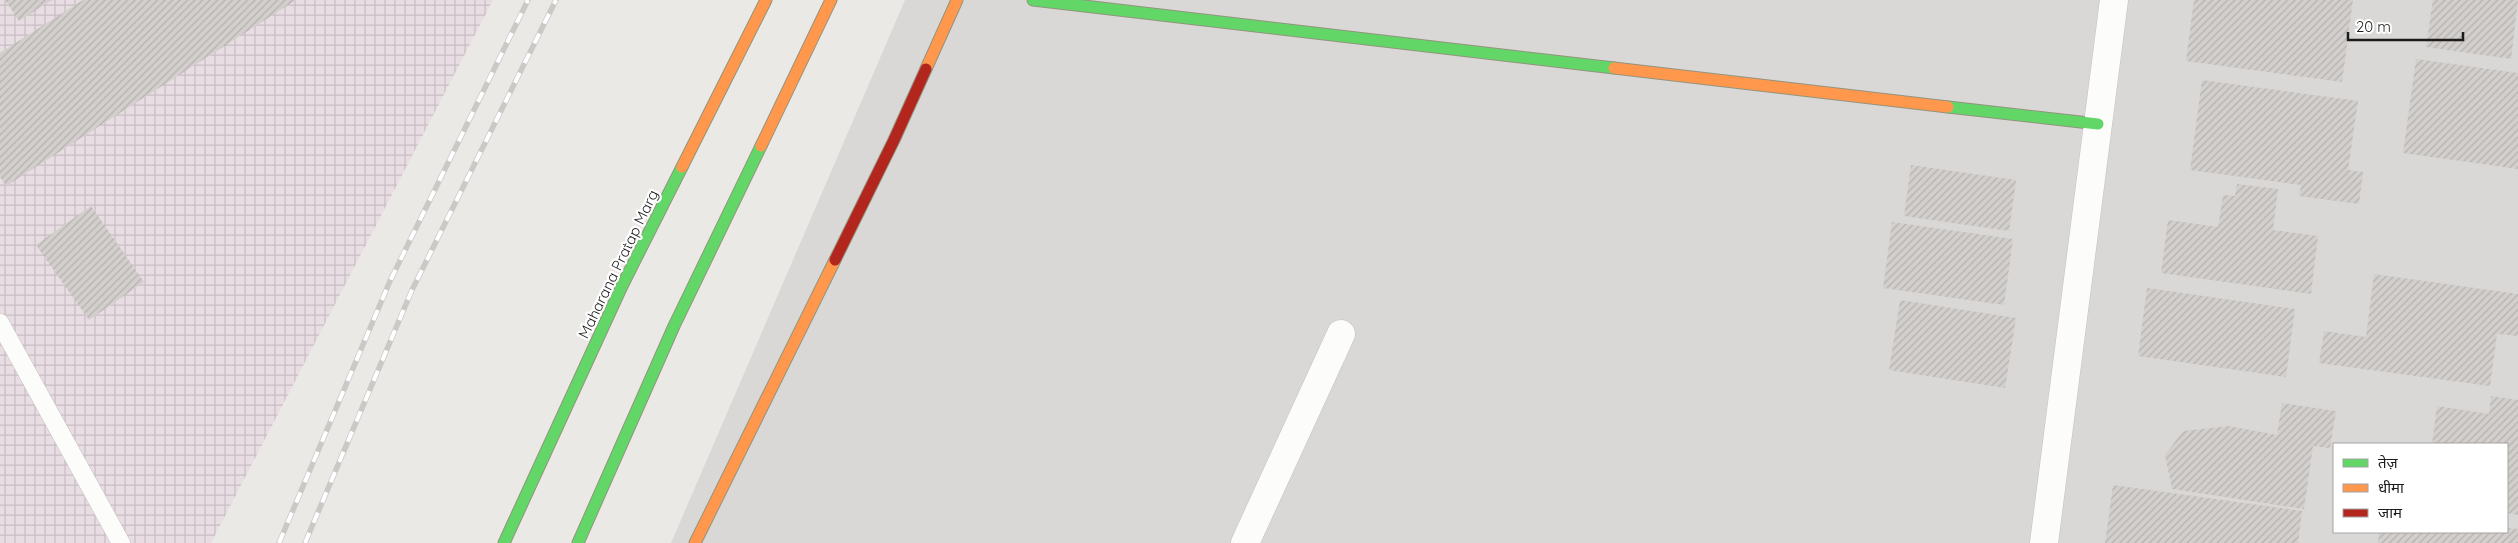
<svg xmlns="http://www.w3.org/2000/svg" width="2518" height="543" viewBox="0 0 2518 543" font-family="Quicksand,'Noto Sans Devanagari',sans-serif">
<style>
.residential{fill:#dad8d6;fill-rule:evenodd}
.industrial{fill:url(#industrial-grid)}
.building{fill:url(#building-hatch)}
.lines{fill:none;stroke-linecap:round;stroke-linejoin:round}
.lane-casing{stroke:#c3c2c1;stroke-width:19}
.street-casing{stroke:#c3c2c1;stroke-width:29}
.fast-casing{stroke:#92947e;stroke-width:13}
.slow-casing{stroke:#92947e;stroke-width:13}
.jam-casing{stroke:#92947e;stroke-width:13}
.lane{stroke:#fcfcfb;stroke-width:18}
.street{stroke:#fcfcfb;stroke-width:28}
.fast{stroke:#63d668;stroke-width:11}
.slow{stroke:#ff974d;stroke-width:11}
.jam{stroke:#b3261e;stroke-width:11}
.rail-casing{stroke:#c9c9c8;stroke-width:5.5}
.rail{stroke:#fff;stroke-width:4;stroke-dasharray:11;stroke-linecap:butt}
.labels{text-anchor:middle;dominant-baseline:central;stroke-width:4.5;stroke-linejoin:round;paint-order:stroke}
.street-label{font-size:15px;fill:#1c1c1c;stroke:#fff}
</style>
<defs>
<pattern id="industrial-grid" width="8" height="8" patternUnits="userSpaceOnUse" patternTransform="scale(1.25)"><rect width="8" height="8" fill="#e9dde4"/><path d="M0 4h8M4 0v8" fill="none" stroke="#c7bdc3"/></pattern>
<pattern id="building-hatch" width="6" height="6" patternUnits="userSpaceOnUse" patternTransform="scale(1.25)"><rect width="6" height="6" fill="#d2cfcc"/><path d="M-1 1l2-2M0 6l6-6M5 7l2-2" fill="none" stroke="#b4b1af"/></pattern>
</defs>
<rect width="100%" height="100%" fill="#ebe9e5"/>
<!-- residential -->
<path class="residential" d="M905,0H2518V543H671ZM2334,444H2507V532H2334Z"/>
<!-- industrial -->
<polygon class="industrial" points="0,0 493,0 211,543 0,543"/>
<!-- building -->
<g class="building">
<polygon points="5,0 52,0 19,21"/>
<polygon points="83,0 296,0 6,186 0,177 0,53"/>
<polygon points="2194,0 2353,0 2342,82 2186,61"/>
<polygon points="2433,0 2518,0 2511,59 2426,47"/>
<polygon points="2416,59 2518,73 2518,169 2403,153"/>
<polygon points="2202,80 2358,101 2348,170 2363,172 2359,204 2299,196 2301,185 2190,170"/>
<polygon points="1911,165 2016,180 2009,231 1904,216"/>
<polygon points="2237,184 2278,189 2273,230 2318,236 2311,294 2161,273 2168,220 2218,227 2223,195 2235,196"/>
<polygon points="91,206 144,282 89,320 36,245"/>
<polygon points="1892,222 2013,239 2004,305 1883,288"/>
<polygon points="2374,274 2518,294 2518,336 2497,334 2490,386 2319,363 2324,331 2366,337"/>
<polygon points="2147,288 2295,309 2286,377 2138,356"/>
<polygon points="1900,300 2016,318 2005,388 1889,370"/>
<polygon points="2491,396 2518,400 2518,515 2507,513 2507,444 2432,444 2437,406 2489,414"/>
<polygon points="2282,403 2336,411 2330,448 2313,446 2304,509 2172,489 2165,455 2183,431 2229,426 2277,435"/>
<polygon points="2113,485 2302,511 2298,543 2105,543"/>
<polygon points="2507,528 2518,529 2518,543 2378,543 2379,532 2507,532"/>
</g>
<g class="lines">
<defs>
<polyline id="lane" points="0,323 121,543"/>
<g id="street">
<polyline points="1245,543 1341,334"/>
<polyline points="2044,543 2114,0"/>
</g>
<g id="fast">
<polyline points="1033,0 1614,68"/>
<polyline points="1948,107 2098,124"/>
<polyline points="504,543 622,286 682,167"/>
<polyline points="578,543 674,326 761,146"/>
</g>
<g id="slow">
<polyline points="1614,68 1948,107"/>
<polyline points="926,69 957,0"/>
<polyline points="761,146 831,0"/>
<polyline points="682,167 766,0"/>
<polyline points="695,543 835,260"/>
</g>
<polyline id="jam" points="835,260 894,140 926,69"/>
</defs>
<!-- lane casing -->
<use href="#lane" class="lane-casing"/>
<!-- street casing -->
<use href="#street" class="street-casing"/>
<!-- fast casing -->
<use href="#fast" class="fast-casing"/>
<!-- slow casing -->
<use href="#slow" class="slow-casing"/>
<!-- jam casing -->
<use href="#jam" class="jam-casing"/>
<!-- lane -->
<use href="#lane" class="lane"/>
<!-- street -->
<use href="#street" class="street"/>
<!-- fast -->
<use href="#fast" class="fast"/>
<!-- slow -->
<use href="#slow" class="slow"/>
<!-- jam -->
<use href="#jam" class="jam"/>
<defs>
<g id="rail">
<polyline points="279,543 390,281 528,0"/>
<polyline points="305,543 412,290 556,0"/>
</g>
</defs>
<!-- rail casing -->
<use href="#rail" class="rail-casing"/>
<!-- rail -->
<use href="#rail" class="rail"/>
</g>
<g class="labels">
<!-- street labels -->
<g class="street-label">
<text transform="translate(618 264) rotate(-64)">Maharana Pratap Marg</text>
</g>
</g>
<!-- legend -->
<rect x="2333" y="443" width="175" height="90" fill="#ffffff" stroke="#a4a4a4"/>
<rect x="2343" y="459" width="25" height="8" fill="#63d668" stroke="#a4a4a4"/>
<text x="2378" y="468" font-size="15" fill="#1c1c1c">तेज़</text>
<rect x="2343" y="484" width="25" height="8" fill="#ff974d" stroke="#a4a4a4"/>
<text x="2378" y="493" font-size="15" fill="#1c1c1c">धीमा</text>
<rect x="2343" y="509" width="25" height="8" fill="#b3261e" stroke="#a4a4a4"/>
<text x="2378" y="518" font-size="15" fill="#1c1c1c">जाम</text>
<!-- scale -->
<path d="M2348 32v8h115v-8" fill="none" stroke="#1c1c1c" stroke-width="2.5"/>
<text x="2356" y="32" font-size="15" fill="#1c1c1c" stroke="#ffffff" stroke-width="4" paint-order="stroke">20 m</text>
</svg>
